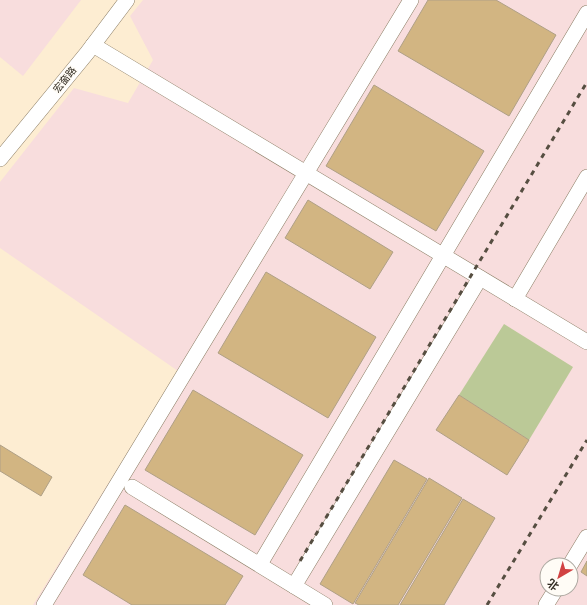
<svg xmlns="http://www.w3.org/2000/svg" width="587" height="605" viewBox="0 0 587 605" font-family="Signika,'Noto Sans SC',sans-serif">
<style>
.industrial{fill:#f8dddd;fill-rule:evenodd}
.green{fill:#bbc997}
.building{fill:#d2b582;stroke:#afa086}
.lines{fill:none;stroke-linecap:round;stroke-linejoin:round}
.minor-casing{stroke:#8a7c63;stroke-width:16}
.minor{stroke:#fff;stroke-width:15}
.rail{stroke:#564e41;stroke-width:3;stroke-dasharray:5 5;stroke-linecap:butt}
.labels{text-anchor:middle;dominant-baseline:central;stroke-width:3;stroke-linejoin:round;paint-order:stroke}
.street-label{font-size:10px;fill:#2f291f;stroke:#fffcf6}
</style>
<rect width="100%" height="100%" fill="#fdedd2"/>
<!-- industrial -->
<g class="industrial">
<polygon points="0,0 81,0 23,76 0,57"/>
<path d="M143,0H587V605H33L178,371L0,248V182L74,88L128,103L153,60L130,16ZM547,565H571V589H547Z"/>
</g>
<!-- green -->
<polygon class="green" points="504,324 573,367 529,440 459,395"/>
<!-- building -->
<g class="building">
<polygon points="428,0 496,0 556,35 509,116 398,51"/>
<polygon points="374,85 484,151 436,231 326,166"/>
<polygon points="308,200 393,252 370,289 285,238"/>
<polygon points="266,272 376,337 328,418 218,353"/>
<polygon points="193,390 303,455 255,535 145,470"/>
<polygon points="459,395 529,440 507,475 436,430"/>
<polygon points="0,445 52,477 41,496 0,471"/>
<polygon points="394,460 427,479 353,604 320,584"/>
<polygon points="429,478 462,498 398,605 359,605 355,603"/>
<polygon points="463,499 495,518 444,605 400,605"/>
<polygon points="125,505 243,576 225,605 132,605 83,575"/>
<polygon points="587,561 587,576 581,572"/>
</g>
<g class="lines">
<defs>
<g id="minor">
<polyline points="93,45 587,342"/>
<polyline points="0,159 87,53 127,0"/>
<polyline points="515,299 587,177"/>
<polyline points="132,487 325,605"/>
<polyline points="260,564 587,13"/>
<polyline points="570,565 587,537"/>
<polyline points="294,586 480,278"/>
<polyline points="44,605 411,0"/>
<polyline points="546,605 556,589"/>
</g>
</defs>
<!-- minor casing -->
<use href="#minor" class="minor-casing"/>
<!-- minor -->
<use href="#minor" class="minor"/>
<!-- rail -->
<g class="rail">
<polyline points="300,561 587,82"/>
<polyline points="487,605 587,440"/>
</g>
</g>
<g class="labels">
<!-- street labels -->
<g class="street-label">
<text transform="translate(65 80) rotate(-51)">宏奤路</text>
</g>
</g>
<!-- north arrow -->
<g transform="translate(559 577) rotate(218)"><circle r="19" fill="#fffcf6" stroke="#aca8a0"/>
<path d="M0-3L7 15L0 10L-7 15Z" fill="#d14242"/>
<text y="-6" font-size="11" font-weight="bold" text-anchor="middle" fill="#2f291f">北</text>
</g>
</svg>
